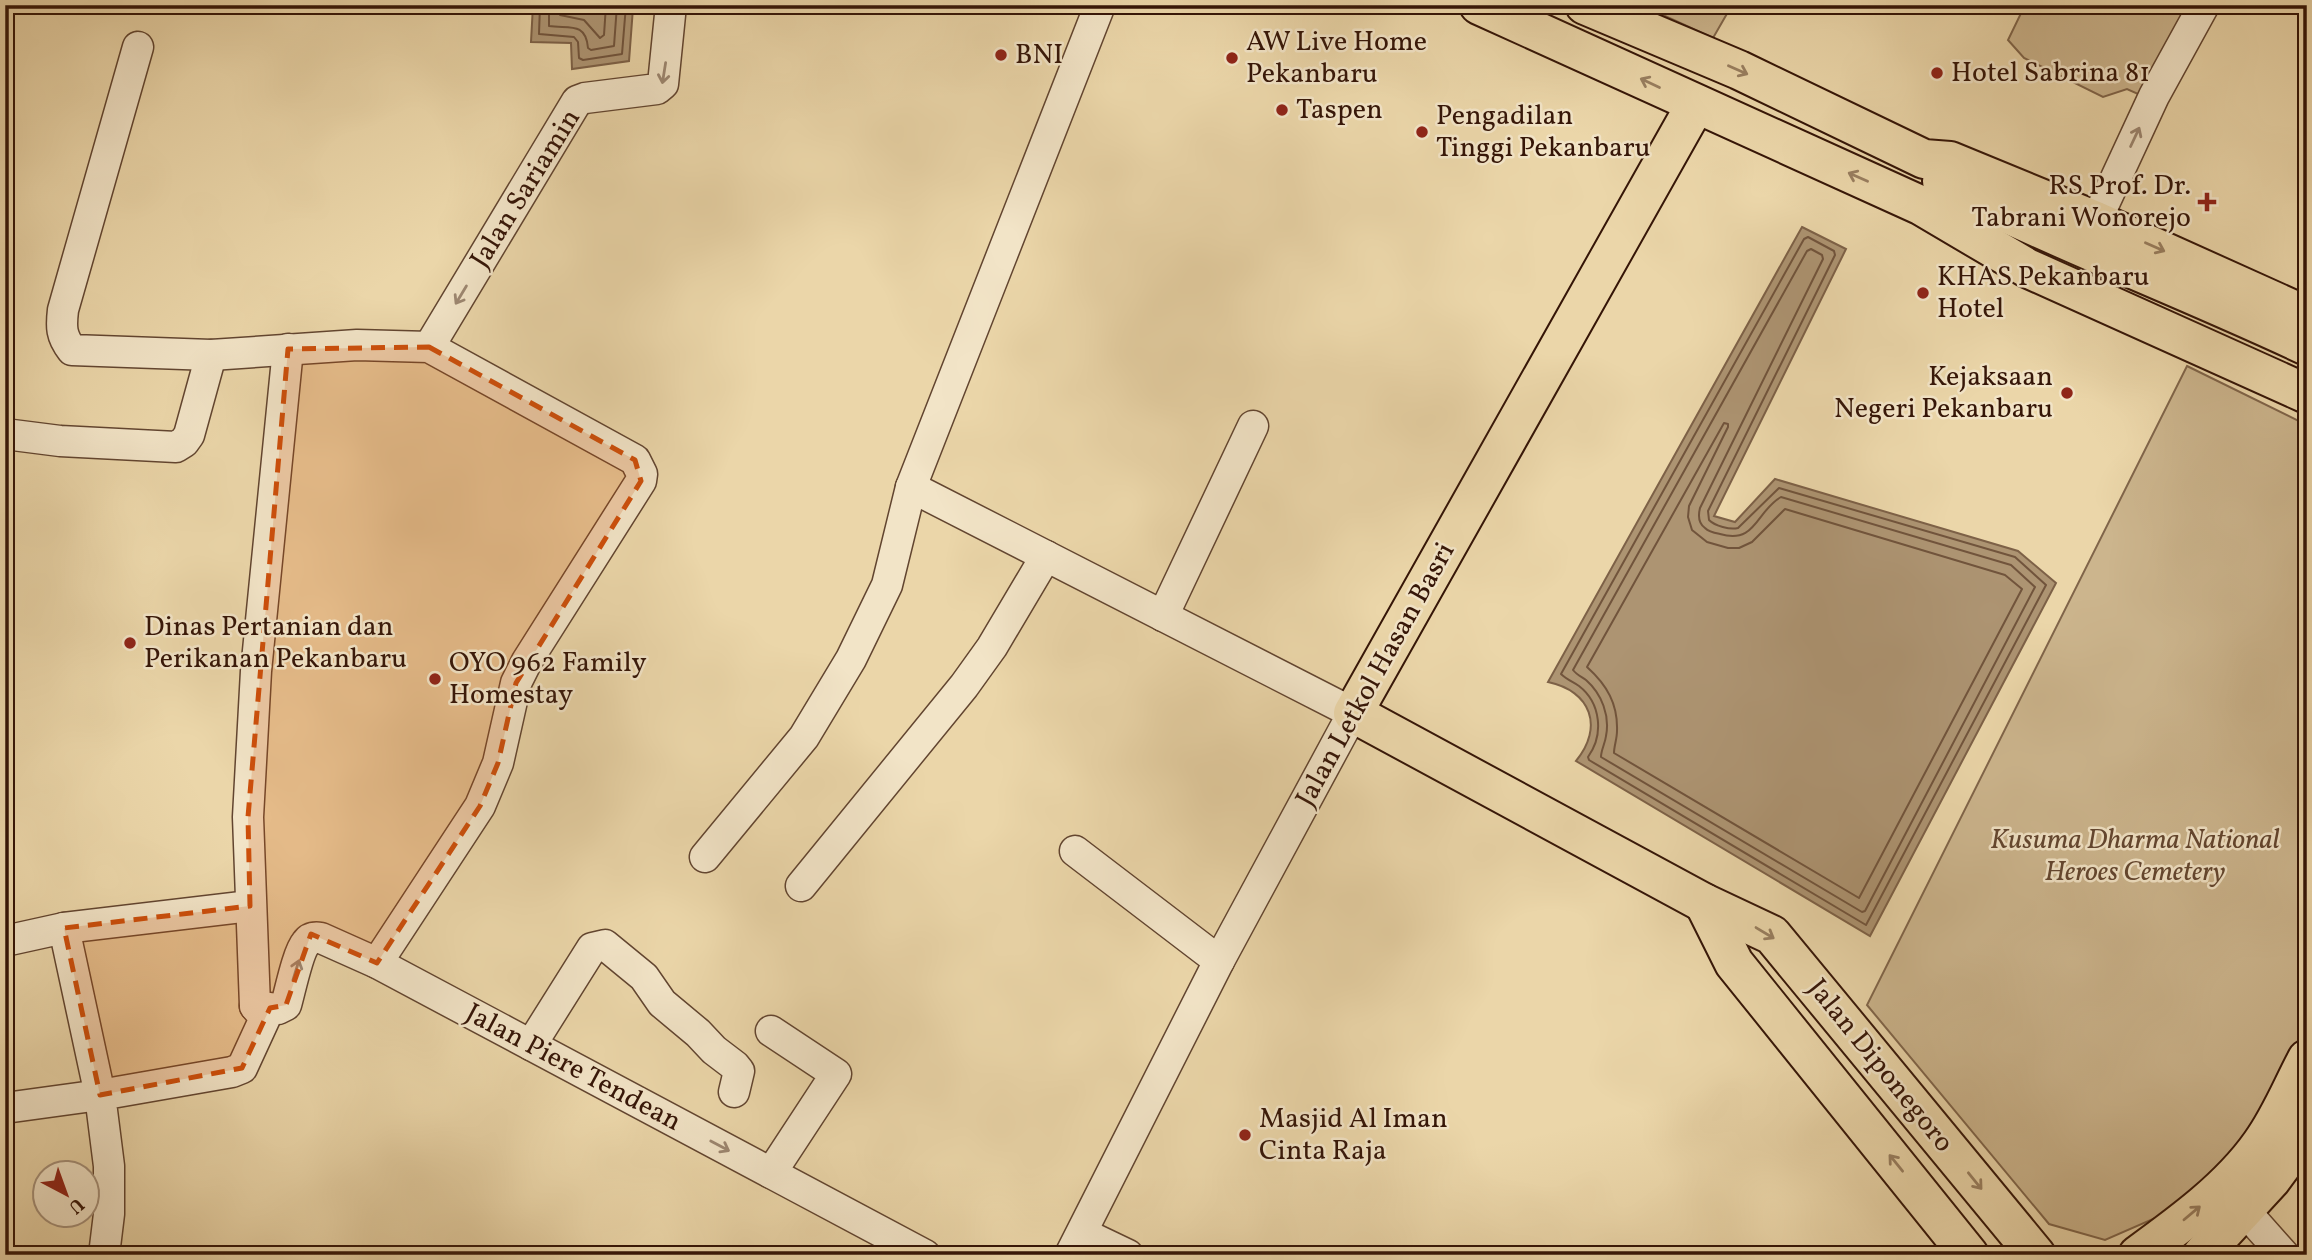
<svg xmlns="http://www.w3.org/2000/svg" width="2312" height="1260" viewBox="0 0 2312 1260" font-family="Vollkorn,serif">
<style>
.green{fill:#ccb58d;stroke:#80654a;stroke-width:2}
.water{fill:#ad9472;stroke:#7d6147;stroke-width:2}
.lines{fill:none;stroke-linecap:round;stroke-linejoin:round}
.shore{stroke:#71543c;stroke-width:2}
.minor-casing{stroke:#624530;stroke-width:33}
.major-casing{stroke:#351507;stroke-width:42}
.minor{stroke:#f2e4c7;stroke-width:30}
.major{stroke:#ebd6a9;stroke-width:38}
.oneway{stroke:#997f60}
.oneway2{stroke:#9d8771}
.marked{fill:#cd4f0b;fill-opacity:0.2;stroke:#cd4f0b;stroke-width:5;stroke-dasharray:14 9;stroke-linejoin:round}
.poi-dot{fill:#8f2418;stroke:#f2e4c7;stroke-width:2.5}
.labels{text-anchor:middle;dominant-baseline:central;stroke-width:5;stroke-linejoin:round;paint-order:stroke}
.poi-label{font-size:28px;fill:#351507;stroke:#f2e4c7;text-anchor:start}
.street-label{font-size:28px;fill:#351507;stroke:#f2e4c7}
.park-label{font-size:28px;font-style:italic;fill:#62452f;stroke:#f2e4c7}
</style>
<rect width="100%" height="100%" fill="#ebd6a9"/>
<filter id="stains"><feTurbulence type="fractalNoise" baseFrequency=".00286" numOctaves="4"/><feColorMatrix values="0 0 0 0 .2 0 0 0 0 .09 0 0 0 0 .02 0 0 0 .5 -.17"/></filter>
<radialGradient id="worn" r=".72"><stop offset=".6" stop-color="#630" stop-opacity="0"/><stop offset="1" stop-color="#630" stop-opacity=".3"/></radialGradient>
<!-- green -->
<g class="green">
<polygon points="1641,5 1732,5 1713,38"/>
<polygon points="2025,5 2198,5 2147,98 2127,89 2103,97 2024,58 2008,40"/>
<polygon points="2187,366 2307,425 2307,1035 2267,1114 2183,1206 2105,1240 2049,1224 1867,1005"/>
</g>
<!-- water -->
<g class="water">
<polygon points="533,5 633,8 629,61 572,69 571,43 531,42"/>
<path d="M1802,227L1846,249L1714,516L1735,522L1775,479L2018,551L2056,583L1870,936L1576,761C1604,727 1591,691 1548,682Z"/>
</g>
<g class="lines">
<!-- shore -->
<g class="shore">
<polyline points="540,5 539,34 574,37 578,42 579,58 583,60 622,54 626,5"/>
<path d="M549,5V26C568,29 586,21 588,48L591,50L614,46L617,5"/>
<polyline points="559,5 560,15 584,20 600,38 604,35 606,5"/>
<path d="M1808,237L1834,251L1835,255L1708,511L1709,520C1715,526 1730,530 1738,528L1779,488L2015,557L2046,585L1866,925L1589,760L1588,757C1604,735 1601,703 1579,686C1573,682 1566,679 1561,674L1804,239Z"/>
<path d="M1811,249L1822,255L1823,259L1700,508C1698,516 1698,523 1705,528C1709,532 1715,533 1720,534C1756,545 1756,511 1781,497L2011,565L2035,587L1865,911L1862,912L1601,757C1601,750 1605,744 1606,736C1610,716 1602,694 1586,680C1582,677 1577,675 1573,670L1807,251Z"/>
<path d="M1724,423L1728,424V427L1689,506L1688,517L1692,530L1707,542L1728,548H1739L1752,542L1785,509L2005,575L2022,589L1859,898L1614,753C1614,746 1617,739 1617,731C1618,704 1607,685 1587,667Z"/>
</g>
<defs>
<g id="minor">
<path d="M138,47L63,310C61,327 61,336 72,350L211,355L357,345L429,347L635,460L642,474L641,481L527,661L516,683L498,763L480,806L377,963"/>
<polyline points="2096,221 2154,96 2204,5"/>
<polyline points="429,347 577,101 585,98 657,89 663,84 671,5"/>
<polyline points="5,434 60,441 176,447 184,442 189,435 211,355"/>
<polyline points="1163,616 1253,426"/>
<polyline points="1075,851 1219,961"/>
<polyline points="705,857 804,737 851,659 887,585 911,487"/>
<polyline points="801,886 964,686 992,647 1046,556"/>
<polyline points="64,928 250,906"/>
<polyline points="5,941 64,928 100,1095 5,1108"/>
<path d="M255,1006L278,1009L286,1005C290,991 298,952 306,943C310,937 315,937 321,938L377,963L925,1255"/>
<polyline points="771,1031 836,1074 771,1173"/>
<polyline points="531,1045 592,948 605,945 644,977 662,1003 698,1033 714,1050 735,1066 739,1071 734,1092"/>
<polyline points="2244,1210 2284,1255"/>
<polyline points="1082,1233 1128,1255"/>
<polyline points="104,1255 109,1214 109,1166 100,1095 232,1072 242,1068 265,1018 255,1006 248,817 256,671 288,349"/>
<polyline points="1070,1255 1219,961 1353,713 911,487 1100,5"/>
</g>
<g id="major">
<polyline points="1479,5 1920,205 2027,268 2307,394"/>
<polyline points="1585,5 1739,70 1924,159 1950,161 2096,221 2307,316"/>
<polyline points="1696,104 1353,713 1704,903 1772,935 2036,1255"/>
<path d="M1942,181L1946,185C2064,243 2188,290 2307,346"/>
<polyline points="1704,903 1734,963 1969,1255"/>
<path d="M2138,1255C2182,1223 2230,1188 2261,1144C2280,1118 2292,1087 2307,1059"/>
<polyline points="2202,1255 2271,1180 2307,1131"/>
</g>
</defs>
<!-- minor casing -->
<use href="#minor" class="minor-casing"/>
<!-- major casing -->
<use href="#major" class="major-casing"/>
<!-- minor -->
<use href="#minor" class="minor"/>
<!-- major -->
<use href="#major" class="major"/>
</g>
<!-- one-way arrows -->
<defs><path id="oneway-shaft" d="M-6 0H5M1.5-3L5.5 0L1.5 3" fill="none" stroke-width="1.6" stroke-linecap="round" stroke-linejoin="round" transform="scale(1.75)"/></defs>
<g class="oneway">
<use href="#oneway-shaft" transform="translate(1738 70) rotate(24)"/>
<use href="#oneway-shaft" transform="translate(1650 83) rotate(-155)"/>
<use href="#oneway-shaft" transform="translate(1858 177) rotate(-156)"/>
<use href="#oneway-shaft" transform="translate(2155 247) rotate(24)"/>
<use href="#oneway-shaft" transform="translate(1765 933) rotate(31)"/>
<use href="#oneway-shaft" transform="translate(1896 1163) rotate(-129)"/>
<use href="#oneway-shaft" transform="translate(1975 1181) rotate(51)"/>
<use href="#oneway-shaft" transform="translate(2192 1213) rotate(-40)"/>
</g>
<g class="oneway2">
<use href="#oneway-shaft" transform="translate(664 73) rotate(99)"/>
<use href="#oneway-shaft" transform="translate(2135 137) rotate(-65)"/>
<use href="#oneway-shaft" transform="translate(461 295) rotate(121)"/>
<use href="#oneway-shaft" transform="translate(296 970) rotate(-73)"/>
<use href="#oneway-shaft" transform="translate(720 1146) rotate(28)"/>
</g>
<!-- marked area -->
<path class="marked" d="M429,347L635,460L641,481L516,683L498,763L480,806L377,963L311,934L286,1005L270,1008L242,1068L100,1095L64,928L250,906L248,817L288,349Z"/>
<!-- markers -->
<g class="poi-dot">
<circle cx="1001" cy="55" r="7"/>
<circle cx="1232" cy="58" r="7"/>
<circle cx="1937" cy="73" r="7"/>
<circle cx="1282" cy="110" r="7"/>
<circle cx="1422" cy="132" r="7"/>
<path d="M2203.5 191.5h7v7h7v7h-7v7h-7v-7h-7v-7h7z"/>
<circle cx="1923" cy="293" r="7"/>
<circle cx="2067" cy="393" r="7"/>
<circle cx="130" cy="643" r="7"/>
<circle cx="435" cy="679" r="7"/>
<circle cx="1245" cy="1135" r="7"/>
</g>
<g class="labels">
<!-- poi labels -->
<g class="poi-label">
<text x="1246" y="42">AW Live Home<tspan x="1246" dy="32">Pekanbaru</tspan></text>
<text x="1015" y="55">BNI</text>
<text x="1951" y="73">Hotel Sabrina 81</text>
<text x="1296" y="110">Taspen</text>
<text x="1436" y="116">Pengadilan<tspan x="1436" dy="32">Tinggi Pekanbaru</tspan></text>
<text x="2191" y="186" text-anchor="end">RS Prof. Dr.<tspan x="2191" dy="32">Tabrani Wonorejo</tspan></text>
<text x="1937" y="277">KHAS Pekanbaru<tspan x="1937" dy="32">Hotel</tspan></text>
<text x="2053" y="377" text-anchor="end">Kejaksaan<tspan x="2053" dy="32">Negeri Pekanbaru</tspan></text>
<text x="144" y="627">Dinas Pertanian dan<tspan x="144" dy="32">Perikanan Pekanbaru</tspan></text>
<text x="449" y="663">OYO 962 Family<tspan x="449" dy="32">Homestay</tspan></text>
<text x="1259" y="1119">Masjid Al Iman<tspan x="1259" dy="32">Cinta Raja</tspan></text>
</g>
<!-- street labels -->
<g class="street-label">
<text transform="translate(526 189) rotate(-58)">Jalan Sariamin</text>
<text transform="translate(1376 675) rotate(-61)">Jalan Letkol Hasan Basri</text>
<text transform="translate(1880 1066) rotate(51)">Jalan Diponegoro</text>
<text transform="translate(573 1068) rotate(28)">Jalan Piere Tendean</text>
</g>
<!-- park labels -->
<g class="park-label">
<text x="2135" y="840">Kusuma Dharma National<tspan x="2135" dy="32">Heroes Cemetery</tspan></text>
</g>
</g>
<!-- margin -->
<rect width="2312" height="1260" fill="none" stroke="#ebd6a9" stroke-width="28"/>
<rect x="7" y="7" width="2298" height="1246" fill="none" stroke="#351507" stroke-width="3.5"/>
<rect x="14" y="14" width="2284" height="1232" fill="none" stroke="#351507" stroke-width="2"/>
<!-- north arrow -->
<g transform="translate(66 1194) rotate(139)"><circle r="33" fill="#f2e4c7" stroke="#a6917a" stroke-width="2"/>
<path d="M0-5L12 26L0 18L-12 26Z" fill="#8f2418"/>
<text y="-10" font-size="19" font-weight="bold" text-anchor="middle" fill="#351507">U</text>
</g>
<rect width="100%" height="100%" filter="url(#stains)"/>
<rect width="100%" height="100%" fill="url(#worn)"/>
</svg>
